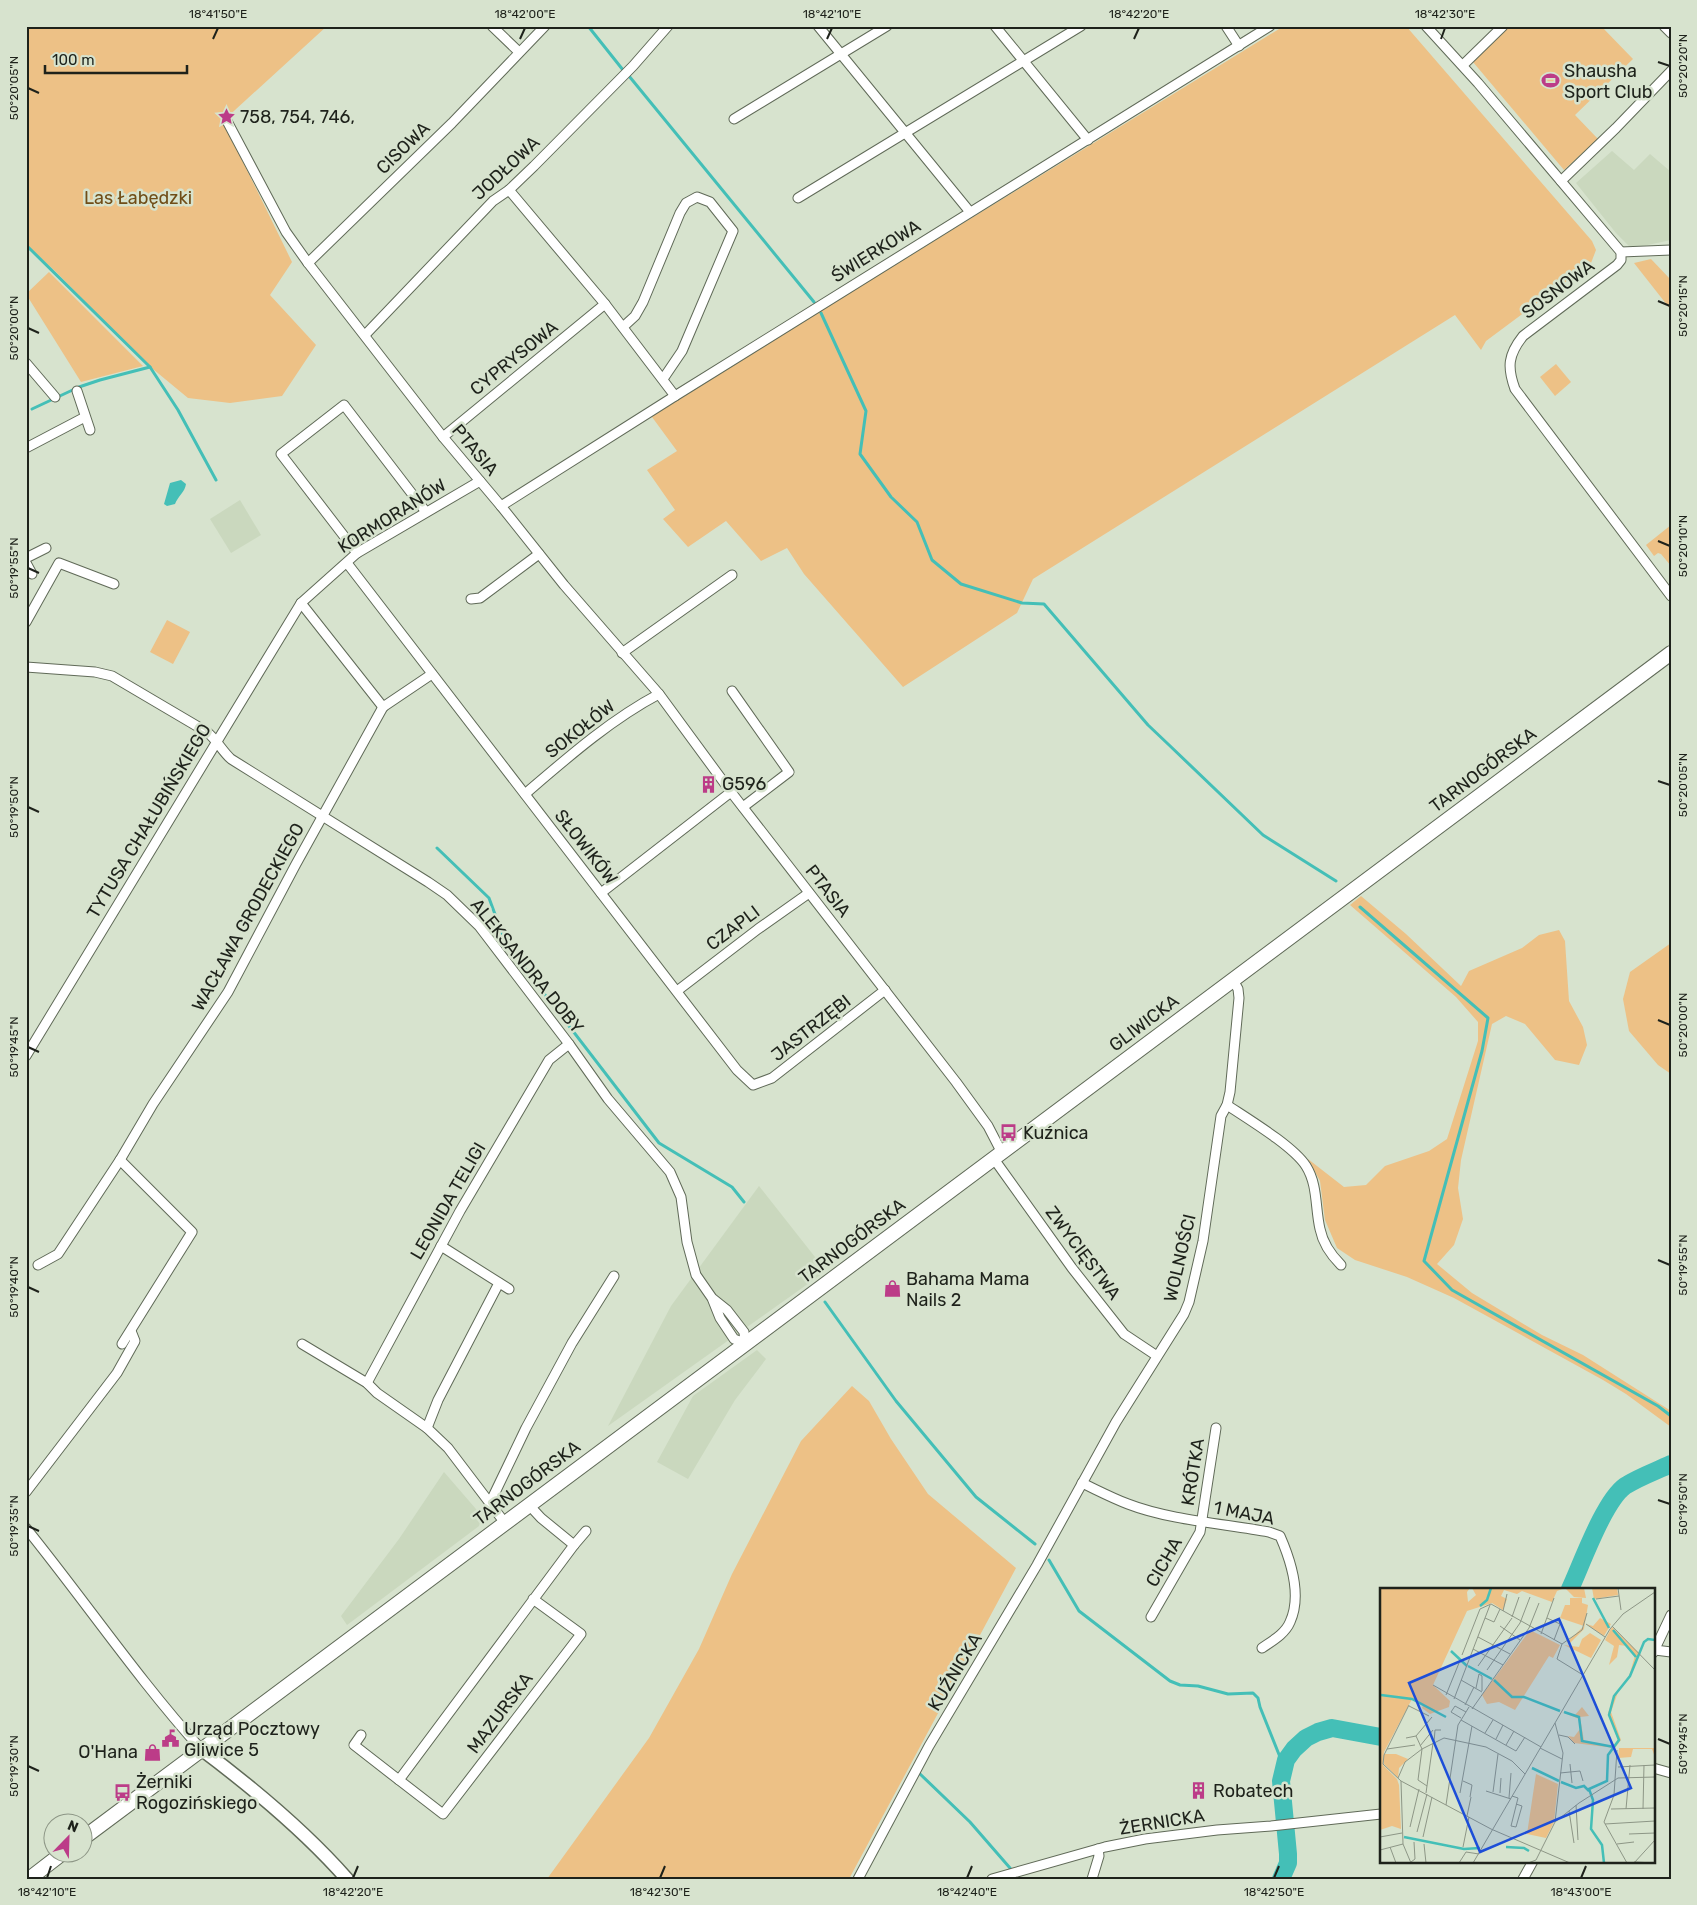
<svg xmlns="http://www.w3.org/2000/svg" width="1697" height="1905" viewBox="0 0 1697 1905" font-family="Rubik,sans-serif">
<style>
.built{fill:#cad8be}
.green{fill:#edc186}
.water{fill:#44bfb7}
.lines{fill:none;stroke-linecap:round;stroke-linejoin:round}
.stream{stroke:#44bfb7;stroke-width:3}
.river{stroke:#44bfb7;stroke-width:18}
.street-casing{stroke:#606a58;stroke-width:11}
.secondary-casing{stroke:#606a58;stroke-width:15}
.primary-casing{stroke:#606a58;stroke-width:16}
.street{stroke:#fff;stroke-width:9}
.secondary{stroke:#fff;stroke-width:12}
.primary{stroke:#fff;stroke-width:14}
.ticks{fill:none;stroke:#1e221b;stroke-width:2}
.labels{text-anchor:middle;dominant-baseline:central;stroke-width:5;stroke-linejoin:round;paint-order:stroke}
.poi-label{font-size:18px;fill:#1e221b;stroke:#d7e3ce;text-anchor:start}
.street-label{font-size:18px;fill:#1e221b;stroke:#d7e3ce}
.park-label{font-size:18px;fill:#704d17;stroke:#d7e3ce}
.inset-river{fill:none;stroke:#44bfb7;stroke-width:2.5}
.inset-road{fill:none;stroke:#8d9686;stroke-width:1}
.view{fill:#1d4ed8;fill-opacity:0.15;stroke:#1d4ed8;stroke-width:2.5}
.inset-edge{fill:none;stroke:#1e221b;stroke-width:2.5}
.neatline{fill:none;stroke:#1e221b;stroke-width:2}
.ticks-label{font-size:12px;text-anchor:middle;fill:#1e221b}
</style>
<rect width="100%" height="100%" fill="#d7e3ce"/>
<!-- built -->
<g class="built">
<polygon points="1612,151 1634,170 1650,154 1671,172 1671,240 1638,247 1629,246 1616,233 1576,183"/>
<polygon points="240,500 261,535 231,553 210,519"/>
<polygon points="759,1186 826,1271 608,1426 671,1306"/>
<polygon points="757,1350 766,1359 735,1400 688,1479 657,1462 693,1396"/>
<polygon points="444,1472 482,1516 479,1526 347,1625 341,1616 399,1539"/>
</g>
<!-- green -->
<g class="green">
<polygon points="26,26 327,26 223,121 292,262 270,295 316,345 282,396 230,403 188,398 142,360 56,272 26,244"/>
<polygon points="1284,26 1406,26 1592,241 1596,250 1591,263 1486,341 1481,350 1455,315 1033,579 1017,613 903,687 804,574 787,548 761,561 726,521 688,547 663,519 675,510 647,470 677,451 652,417 654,413"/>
<polygon points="1510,26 1601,26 1633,59 1575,115 1598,139 1564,170 1473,62"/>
<polygon points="1651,259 1671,280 1671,310 1634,263"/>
<polygon points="49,272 143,366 81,382 26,294"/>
<polygon points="1556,364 1571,382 1555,396 1540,377"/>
<polygon points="1671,525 1671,566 1661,554 1658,553 1654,556 1646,545"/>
<polygon points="167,620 190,632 173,664 150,652"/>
<polygon points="1361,896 1406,934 1461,986 1469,971 1522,948 1539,935 1559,930 1565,941 1569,1001 1583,1027 1587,1045 1579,1065 1555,1060 1525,1024 1506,1016 1492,1024 1461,1160 1458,1188 1463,1219 1454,1245 1437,1264 1472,1293 1542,1335 1583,1355 1671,1411 1671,1427 1626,1394 1603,1380 1454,1298 1407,1277 1355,1260 1337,1248 1325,1220 1320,1181 1308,1159 1344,1187 1366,1185 1385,1166 1429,1151 1447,1139 1478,1041 1478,1022 1456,997 1350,905"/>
<polygon points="1671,943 1671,1074 1658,1065 1629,1031 1623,999 1630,972"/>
<polygon points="852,1386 869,1401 891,1439 928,1494 1016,1568 849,1879 547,1879 649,1738 699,1649 732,1574 801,1441"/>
</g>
<!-- water -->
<path class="water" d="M181,480L186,484C185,492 178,496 175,504L167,506L164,504L170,483Z"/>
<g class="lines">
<!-- stream -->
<g class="stream">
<polyline points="588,26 623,70"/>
<polyline points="629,76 814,302"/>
<polyline points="26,245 150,367 178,410 216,480"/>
<polyline points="821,313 866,411 860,454 891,497 917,522 932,560 961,584 1022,603 1044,604 1148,725 1168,744 1263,835 1336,881"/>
<polyline points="32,409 79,387 100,380 150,367"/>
<polyline points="437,848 489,898 506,944 659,1143 732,1187 744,1202"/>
<polyline points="1360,907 1488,1018 1482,1051 1424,1261 1452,1290 1658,1406 1671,1416"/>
<polyline points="825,1302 896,1401 976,1497 1035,1544"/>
<polyline points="1049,1560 1079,1611 1170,1681 1180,1685 1198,1686 1228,1694 1253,1693 1258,1698 1260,1707 1284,1767"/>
<polyline points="919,1773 970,1822 1010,1868"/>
</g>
<!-- river -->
<g class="river">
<path d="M1570,1589C1582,1563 1604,1501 1625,1486C1639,1477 1656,1471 1671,1464"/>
<polyline points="1281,1879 1288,1863 1288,1854 1281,1781 1286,1760 1294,1749 1306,1738 1318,1732 1332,1728 1381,1737"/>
</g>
<defs>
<g id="street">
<polyline points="492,26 519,52"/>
<polyline points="818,26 970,212"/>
<polyline points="995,26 1088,140"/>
<polyline points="1226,26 1239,46"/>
<path d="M1426,26L1478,83L1621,252V260L1617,265L1523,336C1508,355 1507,367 1515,389L1671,596"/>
<polyline points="1664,26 1671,33"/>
<polyline points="1463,65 1503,26"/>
<polyline points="734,119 887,26"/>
<polyline points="227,121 286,232 308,263 443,437 501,506 564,585 659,694 731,792 956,1082 988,1126 1002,1153"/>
<polyline points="1561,181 1616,128 1671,71"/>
<polyline points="509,190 605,304 675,396"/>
<polyline points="798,198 1081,26"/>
<polyline points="1621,252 1671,250"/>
<polyline points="308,263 452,123 545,26"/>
<polyline points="623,327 635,316 643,302 680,213 686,203 697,197 710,202 733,231 682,351 663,379"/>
<polyline points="365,335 493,201 509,190 534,166 633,66 668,26"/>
<polyline points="26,363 55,397"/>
<polyline points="77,391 90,430"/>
<polyline points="443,437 605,304"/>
<polyline points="26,448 85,417"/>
<polyline points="501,506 675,396 1270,26"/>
<polyline points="357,553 281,454 344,405 426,512"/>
<polyline points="26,558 46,548"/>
<polyline points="26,563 32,574"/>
<polyline points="347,563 737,1070 753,1085 772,1078 885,990"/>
<polyline points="471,599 480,598 539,554"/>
<polyline points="301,603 383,707"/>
<polyline points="26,622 59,563 114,584"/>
<polyline points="622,653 732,575"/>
<path d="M26,667L95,672L112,676L207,732C217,740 222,751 231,759L428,882L447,895L479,926L569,1044L608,1099L670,1172L681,1197L687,1242L696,1275L712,1298L720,1318L734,1339L745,1343L744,1332L727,1310L712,1298"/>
<polyline points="732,691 789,772 743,807"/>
<polyline points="383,707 432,674"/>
<path d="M525,794C567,758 610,720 659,694"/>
<polyline points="601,893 731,792"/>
<polyline points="677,991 758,929 809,893"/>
<polyline points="26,1056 301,603 357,553 480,481"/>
<path d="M1227,1105C1248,1119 1293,1146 1306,1166C1318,1185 1315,1208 1320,1229C1323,1244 1331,1255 1341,1265"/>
<polyline points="994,1159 1072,1268 1124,1334 1157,1356"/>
<polyline points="120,1160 192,1232 122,1344"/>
<polyline points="441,1246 509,1289"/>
<polyline points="38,1265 58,1254 120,1160 153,1104 228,992 296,864 383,707"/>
<polyline points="302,1344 367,1383 377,1393 427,1428 448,1448 505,1523"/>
<polyline points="367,1383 460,1211 549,1060 569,1044"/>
<polyline points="427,1428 438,1400 499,1283"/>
<path d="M1082,1483C1097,1490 1112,1498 1128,1504C1169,1520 1226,1524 1269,1532L1280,1536C1291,1561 1302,1596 1290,1622C1285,1634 1272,1641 1262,1648"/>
<polyline points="26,1492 117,1373 135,1341 131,1331"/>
<polyline points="490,1503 526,1428 572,1343 614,1276"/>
<polyline points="529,1505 541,1518 574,1545 399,1780 443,1814 581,1634 533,1599"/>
<path d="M26,1528C85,1601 138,1679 201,1749"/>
<polyline points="574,1545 586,1531"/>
<polyline points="1151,1617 1200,1532 1216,1428"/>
<polyline points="1655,1650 1671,1652"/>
<polyline points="1653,1653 1671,1615"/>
<polyline points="361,1735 354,1745 399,1780"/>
<polyline points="1653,1768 1671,1773"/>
<polyline points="858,1879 929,1746 1037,1565 1116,1422 1184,1314 1189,1302 1203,1241 1221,1116 1227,1105 1230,1092 1239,998 1238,989 1233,980"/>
<polyline points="992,1879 1105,1847 1145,1839 1217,1830 1271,1826 1381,1814"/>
<polyline points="1092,1879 1099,1856 1098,1849"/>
<polyline points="1523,1879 1533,1861"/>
</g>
<path id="secondary" d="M201,1749C253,1788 304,1830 347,1879"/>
<g id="primary">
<polyline points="82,1839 1671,653"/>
<polyline points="29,1879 64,1852"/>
</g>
</defs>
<!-- street casing -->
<use href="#street" class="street-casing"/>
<!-- secondary casing -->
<use href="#secondary" class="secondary-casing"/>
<!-- primary casing -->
<use href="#primary" class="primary-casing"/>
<!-- street -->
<use href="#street" class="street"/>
<!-- secondary -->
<use href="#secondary" class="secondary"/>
<!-- primary -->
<use href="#primary" class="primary"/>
</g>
<!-- ticks -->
<path class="ticks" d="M213,39L218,28M520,39L525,28M827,39L832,28M1134,39L1139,28M1441,39L1445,28M1658,62L1670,66M28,88L39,93M1658,301L1670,306M28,328L39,333M1658,541L1670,546M28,568L39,573M1658,781L1670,785M28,807L39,812M1658,1020L1670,1025M28,1047L39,1052M1658,1260L1670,1265M28,1287L39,1292M1658,1500L1670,1504M28,1526L39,1531M1658,1739L1670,1744M28,1766L39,1771M47,1878L51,1866M353,1878L358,1866M660,1878L665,1866M967,1878L972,1866M1274,1878L1279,1866M1581,1878L1586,1866"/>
<!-- icons -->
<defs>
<symbol id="stadium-bare" viewBox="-9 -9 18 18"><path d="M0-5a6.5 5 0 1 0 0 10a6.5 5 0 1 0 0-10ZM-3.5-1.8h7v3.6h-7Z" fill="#bc3c88" stroke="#d7e3ce" stroke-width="2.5" paint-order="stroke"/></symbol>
<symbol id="sight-bare" viewBox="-9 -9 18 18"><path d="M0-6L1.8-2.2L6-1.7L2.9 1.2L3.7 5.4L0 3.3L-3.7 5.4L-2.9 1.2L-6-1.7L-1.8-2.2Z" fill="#bc3c88" stroke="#d7e3ce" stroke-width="2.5" paint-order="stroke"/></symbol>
<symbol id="building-bare" viewBox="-9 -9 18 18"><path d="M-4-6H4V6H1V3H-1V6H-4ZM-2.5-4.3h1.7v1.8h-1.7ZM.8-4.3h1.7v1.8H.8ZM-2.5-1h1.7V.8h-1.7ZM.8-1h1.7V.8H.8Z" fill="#bc3c88" stroke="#d7e3ce" stroke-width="2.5" paint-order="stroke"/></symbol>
<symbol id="bus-bare" viewBox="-9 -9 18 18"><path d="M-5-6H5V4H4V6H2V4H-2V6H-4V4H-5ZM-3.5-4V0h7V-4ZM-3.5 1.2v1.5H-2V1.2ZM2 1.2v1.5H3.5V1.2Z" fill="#bc3c88" stroke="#d7e3ce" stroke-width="2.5" paint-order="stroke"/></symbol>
<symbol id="shop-bare" viewBox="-9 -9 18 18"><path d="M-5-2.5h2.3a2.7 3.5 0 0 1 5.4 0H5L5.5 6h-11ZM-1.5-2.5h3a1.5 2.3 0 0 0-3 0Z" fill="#bc3c88" stroke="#d7e3ce" stroke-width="2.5" paint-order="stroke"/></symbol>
<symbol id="civic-bare" viewBox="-9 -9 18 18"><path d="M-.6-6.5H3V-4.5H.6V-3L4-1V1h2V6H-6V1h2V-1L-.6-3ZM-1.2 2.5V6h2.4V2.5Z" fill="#bc3c88" stroke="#d7e3ce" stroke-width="2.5" paint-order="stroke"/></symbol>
</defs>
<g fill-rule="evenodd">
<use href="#stadium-bare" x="1538" y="68" width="25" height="25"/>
<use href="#sight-bare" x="214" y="104" width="25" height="25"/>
<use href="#building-bare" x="696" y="772" width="25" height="25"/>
<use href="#bus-bare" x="996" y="1120" width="25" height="25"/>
<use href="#shop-bare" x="880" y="1276" width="25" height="25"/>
<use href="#civic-bare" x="158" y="1726" width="25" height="25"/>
<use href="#shop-bare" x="140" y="1740" width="25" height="25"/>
<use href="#building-bare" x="1186" y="1778" width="25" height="25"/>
<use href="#bus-bare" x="110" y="1780" width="25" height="25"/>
</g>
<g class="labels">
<!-- poi labels -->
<g class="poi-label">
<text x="1564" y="71">Shausha<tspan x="1564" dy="21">Sport Club</tspan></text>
<text x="240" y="117">758, 754, 746,</text>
<text x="722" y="784">G596</text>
<text x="1023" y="1133">Kuźnica</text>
<text x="906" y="1279">Bahama Mama<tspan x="906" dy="21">Nails 2</tspan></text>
<text x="184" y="1729">Urząd Pocztowy<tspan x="184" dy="21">Gliwice 5</tspan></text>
<text x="138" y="1752" text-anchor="end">O'Hana</text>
<text x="136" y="1782">Żerniki<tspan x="136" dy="21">Rogozińskiego</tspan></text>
<text x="1213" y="1791">Robatech</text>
</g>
<!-- street labels -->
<g class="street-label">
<text transform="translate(403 148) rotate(-44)">CISOWA</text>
<text transform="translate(506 168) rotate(-43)">JODŁOWA</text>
<text transform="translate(876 251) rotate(-32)">ŚWIERKOWA</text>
<text transform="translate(1558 289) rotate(-37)">SOSNOWA</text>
<text transform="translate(514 358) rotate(-39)">CYPRYSOWA</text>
<text transform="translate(475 450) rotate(50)">PTASIA</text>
<text transform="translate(392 516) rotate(-32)">KORMORANÓW</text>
<text transform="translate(580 729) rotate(-38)">SOKOŁÓW</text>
<text transform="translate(1483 770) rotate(-37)">TARNOGÓRSKA</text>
<text transform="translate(149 821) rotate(-59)">TYTUSA CHAŁUBIŃSKIEGO</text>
<text transform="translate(586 847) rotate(52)">SŁOWIKÓW</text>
<text transform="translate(828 891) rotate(52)">PTASIA</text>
<text transform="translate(248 917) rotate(-61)">WACŁAWA GRODECKIEGO</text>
<text transform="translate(733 928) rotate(-37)">CZAPLI</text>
<text transform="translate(527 966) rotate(51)">ALEKSANDRA DOBY</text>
<text transform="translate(1144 1023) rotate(-37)">GLIWICKA</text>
<text transform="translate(811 1028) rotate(-38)">JASTRZĘBI</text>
<text transform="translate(448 1201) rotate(-60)">LEONIDA TELIGI</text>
<text transform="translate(852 1241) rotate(-37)">TARNOGÓRSKA</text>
<text transform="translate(1083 1253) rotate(53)">ZWYCIĘSTWA</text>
<text transform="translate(1180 1258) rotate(-77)">WOLNOŚCI</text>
<text transform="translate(1193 1472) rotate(-81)">KRÓTKA</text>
<text transform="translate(527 1483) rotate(-37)">TARNOGÓRSKA</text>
<text transform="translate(1244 1513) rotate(11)">1 MAJA</text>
<text transform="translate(1164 1562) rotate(-60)">CICHA</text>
<text transform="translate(955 1672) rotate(-59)">KUŹNICKA</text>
<text transform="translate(500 1713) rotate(-53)">MAZURSKA</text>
<text transform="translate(1162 1822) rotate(-9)">ŻERNICKA</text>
</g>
<!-- park labels -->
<g class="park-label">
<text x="138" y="198">Las Łabędzki</text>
</g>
</g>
<!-- overview -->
<g transform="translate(1380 1588)">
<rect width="275" height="275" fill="#d7e3ce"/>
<path d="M0,0H90L87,4L88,14L96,7L92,0H204L206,10L194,9L185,0L177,3L172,14L142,3L137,6L124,2L121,8L127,11L123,22L112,15L87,23L53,97L70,113L69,119L50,126L42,120L43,117L32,111L4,164L3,177L17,191L19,197L21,241L12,238L0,242ZM212,0H237L238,7L214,11ZM190,10H202V15L208,17L204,41L189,56L187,54L204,38L180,30L185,17H190ZM220,30L231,36L224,48L206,36L213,38ZM232,39L259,65L250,88L238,104L231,124L241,152L235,160L194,155L188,148L194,149L200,141L199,131L182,124L195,127L202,119L209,128L200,129L204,153L233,158L238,152L228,125L235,106L249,88L255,68L247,58L239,57L237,69L229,77L234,58L225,52ZM150,42L180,57L173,70L169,68L135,122L119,114L107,116L102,107ZM210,45L221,52L211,70L184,57L199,59L202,51ZM239,160H275V169L272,161H253L251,169L238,170ZM4,166H16L28,171L19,180L18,190L4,176ZM156,186L178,196L174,234L166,250L147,246Z" fill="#edc186"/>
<path class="inset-river" d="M213,10L229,40M100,18L107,12L111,0M233,42L256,69M71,63L87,78M88,78L112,91M114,92L132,109H144L180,123M1,107L32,111L66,129M184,124L199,129L202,153L234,159M152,180L179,193M181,194L196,200L204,198L209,203M24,249L84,261L100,260M126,259L144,260L149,263M224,275L222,257L211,241L213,212L209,201L227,193L228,167L239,152L229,127L234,108L250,88L264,54L268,51L275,52"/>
<path class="inset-road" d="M238,0L241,22M216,11L239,8M123,23L127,6M132,29L139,9M105,30L114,34L120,21M167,30L180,36L174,52M206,36L225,49M120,38L140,52M232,38L275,82M161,46L174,10M98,49L130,66M182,56L177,71L203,87M182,56L202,42L207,25M93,61L123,77M82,67L100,21L111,16L182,56M98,78L132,30M107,82L140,35L150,9M81,92L102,104M53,97L161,159M96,100L99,86L102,88V103M66,107L79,75M74,111L110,17M85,117L94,99M29,118L49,128M92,121L149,40L159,15M81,130L71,124L75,118L86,124M81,132L136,163L145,149M175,135L183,165L175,234M105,145L113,132M179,147L188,149L195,156M26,150L36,148L52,129M116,151L123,137M54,154L55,142H61M126,157L134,143M40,158L53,142M160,160L182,171M7,161L35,157M237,162L234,207L224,234L247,275M190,176L192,195M238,179L275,177M180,185L200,183L203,193M18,190L25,174L42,161L36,148M21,193L111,241L190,275M21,193L3,176L4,167L29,117M21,193L23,256L31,275M83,193L92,197L90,209M47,198L38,192L42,161L64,150L106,159L132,173L145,186M106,203L131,211M113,204L118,166M46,205L53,155M80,205L92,138M120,205L121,190M132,208L138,210L131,238L136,239L142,218L136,216M129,210L131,185M66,217L78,137L89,119M196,217L198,252M231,221L275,220M246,221L250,177M263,221L264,177M189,223L194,255M87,228L91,209M225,236L275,233M30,239L39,201M37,244L47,206M249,246L275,245M0,249L22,245M43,249L52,209M44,256L46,275M237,256L254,254M10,259L16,275M83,259L89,229M0,262L23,256M31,274L35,271L34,254M254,274L275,275M79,275L86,264L99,266M93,275L230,41L243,26L275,4M148,275L156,272L175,234L199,215L238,190L275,189M254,275L275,252"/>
<path class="view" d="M179,31L251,200L100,264L29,95Z"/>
<rect width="275" height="275" class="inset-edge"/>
</g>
<!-- border -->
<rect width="1697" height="1905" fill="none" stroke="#d7e3ce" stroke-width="55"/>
<!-- north arrow -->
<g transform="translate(68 1838) rotate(23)"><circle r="24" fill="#d7e3ce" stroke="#8d9686"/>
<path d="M0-4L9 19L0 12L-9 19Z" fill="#bc3c88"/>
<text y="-8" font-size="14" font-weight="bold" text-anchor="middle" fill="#1e221b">N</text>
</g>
<!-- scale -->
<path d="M45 65v8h142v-8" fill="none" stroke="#1e221b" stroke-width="2.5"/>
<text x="52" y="65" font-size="15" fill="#1e221b" stroke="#d7e3ce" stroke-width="4" paint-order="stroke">100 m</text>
<rect x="28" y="28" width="1642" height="1850" class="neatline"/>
<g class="ticks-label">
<text x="218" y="18">18°41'50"E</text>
<text x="525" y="18">18°42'00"E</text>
<text x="832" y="18">18°42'10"E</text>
<text x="1139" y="18">18°42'20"E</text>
<text x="1445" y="18">18°42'30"E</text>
<text transform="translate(1683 66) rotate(-90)" y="4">50°20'20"N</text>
<text transform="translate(14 88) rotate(-90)" y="4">50°20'05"N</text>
<text transform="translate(1683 306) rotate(-90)" y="4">50°20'15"N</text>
<text transform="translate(14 328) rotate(-90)" y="4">50°20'00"N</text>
<text transform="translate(1683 546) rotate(-90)" y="4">50°20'10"N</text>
<text transform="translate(14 568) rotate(-90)" y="4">50°19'55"N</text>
<text transform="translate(1683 785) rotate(-90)" y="4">50°20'05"N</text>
<text transform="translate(14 807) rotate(-90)" y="4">50°19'50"N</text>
<text transform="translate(1683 1025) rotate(-90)" y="4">50°20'00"N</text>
<text transform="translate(14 1047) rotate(-90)" y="4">50°19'45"N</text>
<text transform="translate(1683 1265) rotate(-90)" y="4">50°19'55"N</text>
<text transform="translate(14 1287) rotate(-90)" y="4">50°19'40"N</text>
<text transform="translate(1683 1504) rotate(-90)" y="4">50°19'50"N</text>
<text transform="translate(14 1526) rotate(-90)" y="4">50°19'35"N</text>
<text transform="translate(1683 1744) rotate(-90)" y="4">50°19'45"N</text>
<text transform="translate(14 1766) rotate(-90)" y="4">50°19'30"N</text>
<text x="47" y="1896">18°42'10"E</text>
<text x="353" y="1896">18°42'20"E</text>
<text x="660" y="1896">18°42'30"E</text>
<text x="967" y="1896">18°42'40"E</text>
<text x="1274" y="1896">18°42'50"E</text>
<text x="1581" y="1896">18°43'00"E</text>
</g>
</svg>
